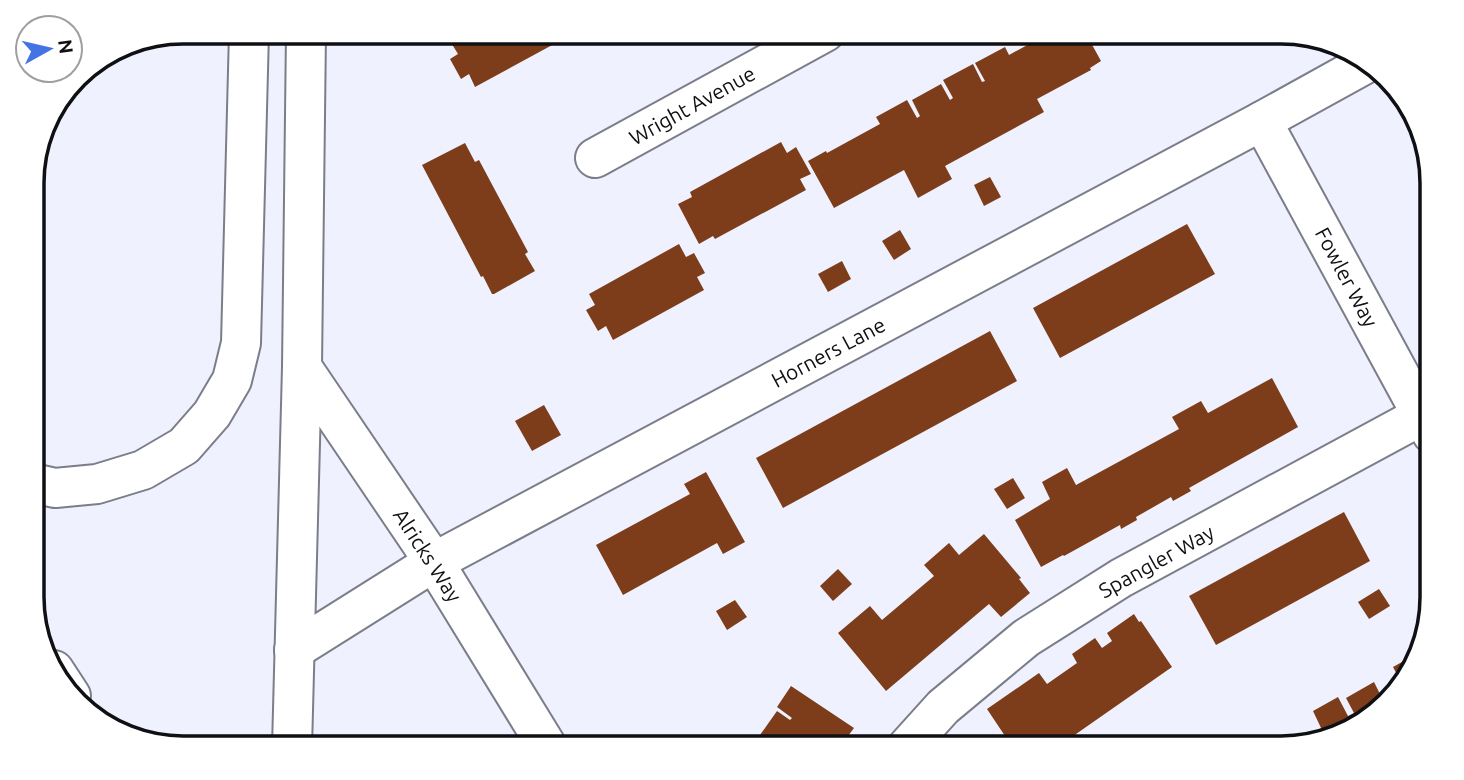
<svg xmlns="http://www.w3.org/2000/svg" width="1464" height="780" viewBox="0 0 1464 780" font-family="Ubuntu,sans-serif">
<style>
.building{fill:#7d3d1a}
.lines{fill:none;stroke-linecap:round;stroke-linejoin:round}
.minor-casing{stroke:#7b7e89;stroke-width:42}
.primary-casing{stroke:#7b7e89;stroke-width:42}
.minor{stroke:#fff;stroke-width:38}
.primary{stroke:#fff;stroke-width:38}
.labels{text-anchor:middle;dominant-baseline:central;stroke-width:7;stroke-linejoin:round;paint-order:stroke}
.street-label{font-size:21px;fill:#0f1013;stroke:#fff}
.rim{fill:none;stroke:#0f1013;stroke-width:3.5}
</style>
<rect width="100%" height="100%" fill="#eff2fe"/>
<!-- building -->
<g class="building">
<polygon points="467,32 570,32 565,34 567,37 475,87 469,74 461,79 450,59 458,54 450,41"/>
<polygon points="1051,32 1085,32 1101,61 1090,68 1091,70 1037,99 1044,112 945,166 952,179 918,198 904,170 834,208 808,161 826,151 827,153 880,124 876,117 907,100 917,118 920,116 912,100 941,84 950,100 953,98 943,80 973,64 982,82 985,81 975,63 1005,47 1009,55"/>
<polygon points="781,142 787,153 796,147 811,174 800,179 806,190 715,239 713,236 699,244 678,204 692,197 690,192"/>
<polygon points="465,143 475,162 479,160 528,252 525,254 535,271 494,294 492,294 483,276 481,277 422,165"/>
<polygon points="990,177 1001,197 984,206 974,185"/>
<polygon points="1187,224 1215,274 1060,358 1033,308"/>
<polygon points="900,230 911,249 894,260 882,241"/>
<polygon points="679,244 686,257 694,253 705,273 697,277 704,290 613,340 606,326 598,331 586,310 595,305 589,294"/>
<polygon points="842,261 851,279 828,292 818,274"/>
<polygon points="990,331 1017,381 783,508 756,458"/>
<polygon points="1272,378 1298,427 1189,488 1191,491 1173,501 1171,497 1136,517 1137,520 1121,529 1120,525 1064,556 1063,555 1041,567 1015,520 1050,499 1042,482 1067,468 1076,485 1179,429 1172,417 1201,401 1208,413"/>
<polygon points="544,405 561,435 532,451 515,421"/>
<polygon points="706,472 745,542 723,554 717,543 623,595 596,545 690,494 684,484"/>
<polygon points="1013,478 1025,498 1007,509 994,489"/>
<polygon points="1344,512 1370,561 1216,645 1189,596"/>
<polygon points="984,534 1021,578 1019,579 1030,593 1001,617 989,604 886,691 838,633 870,606 882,620 934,576 924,565 949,543 959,555"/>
<polygon points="838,569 852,584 833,601 820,586"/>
<polygon points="1379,589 1390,606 1369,619 1358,602"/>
<polygon points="735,600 747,617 727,630 716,611"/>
<polygon points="1134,614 1139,622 1141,621 1172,667 1056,748 1013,748 987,709 1039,673 1047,684 1077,663 1072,654 1095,638 1102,648 1112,641 1107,633"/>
<polygon points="1420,652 1417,665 1401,682 1393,667"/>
<polygon points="1374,682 1382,698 1393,692 1365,723 1292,748 1292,747 1322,730 1313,711 1338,697 1348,716 1354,713 1346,698"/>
<polygon points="791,686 854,728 839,748 764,748 755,742 777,711 790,720 792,718 777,707"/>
</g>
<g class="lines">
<defs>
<g id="minor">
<polyline points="1262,121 1432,434"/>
<polyline points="595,158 825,32"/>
<polyline points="302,367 434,562 548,748"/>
<polyline points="294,650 434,562 1262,121 1367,63"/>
<polyline points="906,748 943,707 1026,638 1121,578 1432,410"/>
</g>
<g id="primary">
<polyline points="33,483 55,488 97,484 143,470 184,446 212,414 232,380 241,343 249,32"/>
<polyline points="54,670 71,696"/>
<polyline points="292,748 302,367 306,32"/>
</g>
</defs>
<!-- minor casing -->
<use href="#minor" class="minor-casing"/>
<!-- primary casing -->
<use href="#primary" class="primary-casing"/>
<!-- minor -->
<use href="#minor" class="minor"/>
<!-- primary -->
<use href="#primary" class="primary"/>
</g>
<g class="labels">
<!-- street labels -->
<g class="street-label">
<text transform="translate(692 105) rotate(-29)">Wright Avenue</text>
<text transform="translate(1347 277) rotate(62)">Fowler Way</text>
<text transform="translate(828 352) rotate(-28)">Horners Lane</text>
<text transform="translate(428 555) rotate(57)">Alricks Way</text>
<text transform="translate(1156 561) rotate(-29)">Spangler Way</text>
</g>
</g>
<!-- crop -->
<path d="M0 0H1464V780H0ZM183 44H1281A139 139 0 0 1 1420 183V597A139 139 0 0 1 1281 736H183A139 139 0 0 1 44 597V183A139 139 0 0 1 183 44Z" fill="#fff" fill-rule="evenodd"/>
<path class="rim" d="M183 44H1281A139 139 0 0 1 1420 183V597A139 139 0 0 1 1281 736H183A139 139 0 0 1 44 597V183A139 139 0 0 1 183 44Z"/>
<!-- north arrow -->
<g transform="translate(49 49) rotate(82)"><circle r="33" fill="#ffffff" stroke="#9f9fa1" stroke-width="2"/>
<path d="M0-5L12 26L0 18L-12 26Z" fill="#4473e4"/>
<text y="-10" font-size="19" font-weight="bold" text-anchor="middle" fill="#0f1013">N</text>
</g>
</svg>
